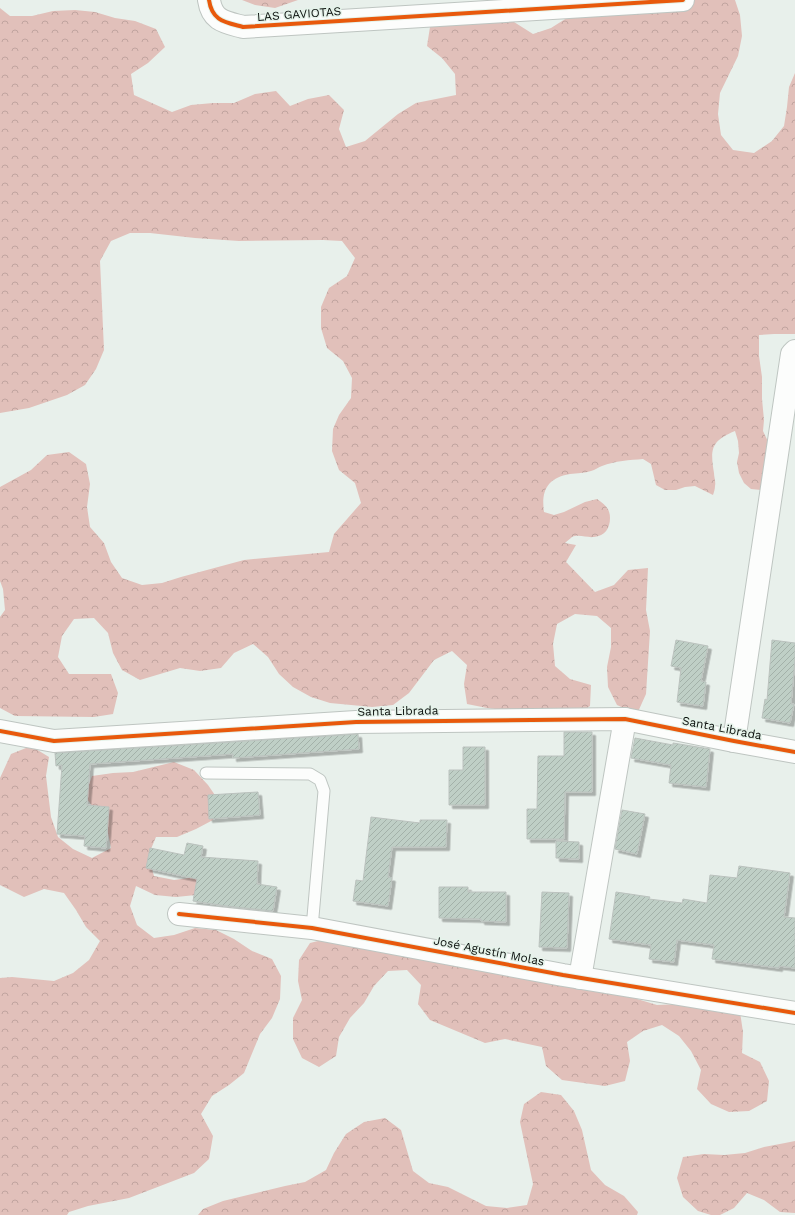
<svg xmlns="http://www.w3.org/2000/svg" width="795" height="1215" viewBox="0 0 795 1215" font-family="'Work Sans',sans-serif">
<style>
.forest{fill:url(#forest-crowns)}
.building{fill:url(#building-hatch);stroke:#bbc2be;filter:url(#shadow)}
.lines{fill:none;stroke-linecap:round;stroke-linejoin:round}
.service-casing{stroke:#bec5c1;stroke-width:13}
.minor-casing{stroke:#bec5c1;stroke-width:24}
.tertiary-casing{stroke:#bec5c1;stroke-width:24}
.service{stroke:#fcfdfc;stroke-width:11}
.minor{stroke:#fcfdfc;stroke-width:22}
.tertiary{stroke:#fcfdfc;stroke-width:22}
.cycleway-casing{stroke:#e5f3ea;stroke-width:6}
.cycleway{stroke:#e8590c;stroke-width:4}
.labels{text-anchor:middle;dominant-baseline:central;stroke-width:3;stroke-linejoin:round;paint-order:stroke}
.street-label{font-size:12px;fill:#0c110e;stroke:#e5f3ea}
</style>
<defs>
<pattern id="forest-crowns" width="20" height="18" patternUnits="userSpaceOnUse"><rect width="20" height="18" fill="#e1c0ba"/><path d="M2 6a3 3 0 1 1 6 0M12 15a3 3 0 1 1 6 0" fill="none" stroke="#c0a49f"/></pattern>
<pattern id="building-hatch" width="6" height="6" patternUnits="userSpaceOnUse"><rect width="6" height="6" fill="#bfcfc6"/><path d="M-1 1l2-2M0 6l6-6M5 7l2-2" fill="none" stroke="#a3b1a9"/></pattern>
<filter id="shadow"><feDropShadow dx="3.5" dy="3.5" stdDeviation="0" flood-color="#0004"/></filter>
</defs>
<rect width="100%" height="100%" fill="#e8f0eb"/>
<!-- forest -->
<g class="forest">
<polygon points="242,0 298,0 275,8 255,5"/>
<path d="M681,0H735L740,15L742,36L738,56L720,93L718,114L721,135L733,150L754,153L772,141L784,126L787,107L789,87L795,73V334H774L759,335V356L762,377V399L764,420L763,431L772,450L761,490L751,489L744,483L739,473L737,462L739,453L738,441L735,431C711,441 710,449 714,473C714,477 716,482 715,486C715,489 714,492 713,495L695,486L685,487L676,490H665L656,485L651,464L643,459C630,460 615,461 602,466C599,467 595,470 591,471C585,473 577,473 570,474C547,478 541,491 544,512L554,515L564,512L585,502L597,499C604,504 610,508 610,518C610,528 605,536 594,537C587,538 579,534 572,537C570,539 567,541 565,543L576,545L566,562L595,592L614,585L628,570L648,568L646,610L650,631L646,694L637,714L617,705L608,687L607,667L611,647V628L597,616L575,614L557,624L553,644L555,666L570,679L591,685L590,706L572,718L487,708L467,704L464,684L467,665L452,651L434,660L409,693L393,705L372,707L330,703L311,697L293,687L279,674L268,657L253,644L234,653L221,668L200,671L180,668L140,680L122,670L113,653L108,633L94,618L74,619L62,636L58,657L69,674H111L118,693L113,714L94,717L15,716L0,708V617L5,610L3,589L0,581V487L31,470L47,455L69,452L86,464L90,484L87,507L90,527L104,543L111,562L122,578L142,585L162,583L181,577L244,560L329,552L334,534L361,503L355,483L339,470L332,451L333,429L339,415L351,398L352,378L343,361L327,348L321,328V307L329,288L347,276L355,258L342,241L323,240L239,241L195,238L150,233H130L111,241L100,261L104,350L96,369L85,385L67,395L29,408L0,413V8L10,16H32L53,11L75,10L95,12L115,18L135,21L156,29L165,47L148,63L131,74L134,95L172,112L191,105L213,103H234L255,94L276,91L290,106L308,99L329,95L344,110L339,129L346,147L365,141L398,114L416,103L456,95L455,74L442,58L427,46L430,27L452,16L473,14L514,22L533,34L551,28L570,16Z"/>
<polygon points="31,746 49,757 46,776 51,817 58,837 73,849 92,858 111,848 107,828 85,796 92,776 113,773 133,772 174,762 194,770 208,785 219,801 213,820 196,829 177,837 156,837 148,856 154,876 174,880 196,877 214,887 196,895 176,897 155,895 136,886 130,906 137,925 154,938 174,935 195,928 216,930 234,939 252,951 272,959 281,976 280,999 272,1018 260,1034 244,1073 229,1085 212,1096 201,1114 213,1136 209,1159 194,1173 129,1198 88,1206 69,1212 67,1215 0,1215 0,978 12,977 54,981 73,973 89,960 100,941 86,927 76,910 64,893 44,889 24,897 0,885 0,778 11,754"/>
<polygon points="330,938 594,986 657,1005 681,1004 740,1012 743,1032 742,1053 760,1062 769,1081 767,1101 749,1111 729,1112 711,1104 697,1089 701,1070 691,1051 679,1036 662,1025 643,1031 627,1042 630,1061 625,1081 605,1086 562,1080 546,1066 542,1047 505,1039 485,1043 430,1020 418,1004 421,985 407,970 388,971 374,986 364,1003 350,1018 339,1037 336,1056 319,1067 302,1058 293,1039 293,1018 302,1000 298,981 299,960 310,943"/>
<polygon points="541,1092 561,1095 574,1111 582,1130 591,1170 605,1185 624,1196 638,1212 637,1215 198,1215 203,1209 223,1201 285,1186 305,1182 326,1170 334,1153 346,1134 364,1122 385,1118 401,1130 413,1171 429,1183 448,1187 486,1206 507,1208 527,1205 533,1184 520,1122 524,1104"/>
<polygon points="795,1141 795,1213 780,1212 764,1200 747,1193 734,1208 720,1215 711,1215 698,1211 683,1197 677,1178 683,1157 704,1154 724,1155 745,1153 764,1147 785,1143"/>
</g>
<!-- building -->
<g class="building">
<polygon points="676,640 708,646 701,681 706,682 703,706 677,702 681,668 671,666"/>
<polygon points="772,640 795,643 795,659 791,704 794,704 790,723 762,718 765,699 767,700"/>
<polygon points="564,732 592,732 592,792 565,792 564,839 527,839 527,809 537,809 538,756 564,756"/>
<polygon points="358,734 359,749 233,758 233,754 90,764 87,805 109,807 106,848 84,846 85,836 57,834 62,765 56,766 55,753"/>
<polygon points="635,738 673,745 673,743 710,749 706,787 669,783 671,765 631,758"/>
<polygon points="463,747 485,747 485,805 449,805 449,770 463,770"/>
<polygon points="258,792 260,815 209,819 208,795"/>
<polygon points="622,810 645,814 637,854 615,849"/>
<polygon points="371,817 420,823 420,820 447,820 446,847 392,847 388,877 392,878 388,906 353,901 356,880 363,881"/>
<polygon points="556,841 579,842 579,859 556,858"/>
<polygon points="187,843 203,846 201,857 258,861 257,884 277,887 273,911 226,906 193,901 197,879 146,868 150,848 184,855"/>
<polygon points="739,866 790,873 784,917 795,918 795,968 779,966 779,968 712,959 714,945 677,940 674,962 649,959 651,945 609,939 616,892 650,897 649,899 682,903 683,899 707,903 710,875 737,878"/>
<polygon points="439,887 468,887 468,892 506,892 506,922 481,921 481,919 439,918"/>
<polygon points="542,892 569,893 567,948 539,947"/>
</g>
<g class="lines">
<defs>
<polyline id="service" points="206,773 310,774 320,780 324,791 312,928"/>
<g id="minor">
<path d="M209,0C212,21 225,22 243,27L683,0"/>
<polyline points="734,741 792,354 795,351"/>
<polyline points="179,914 312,928 563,975 795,1013"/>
<polyline points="580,978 625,719"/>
</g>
<polyline id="tertiary" points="0,731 54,741 356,722 625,719 734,741 795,752"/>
</defs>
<!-- service casing -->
<use href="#service" class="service-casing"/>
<!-- minor casing -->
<use href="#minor" class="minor-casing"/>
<!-- tertiary casing -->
<use href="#tertiary" class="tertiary-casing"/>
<!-- service -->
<use href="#service" class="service"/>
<!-- minor -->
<use href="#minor" class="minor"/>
<!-- tertiary -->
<use href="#tertiary" class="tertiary"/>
<defs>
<g id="cycleway">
<path d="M209,0C212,21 225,22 243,27L683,0"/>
<polyline points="0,731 54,741 356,722 625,719 734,741 795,752"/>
<polyline points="179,914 312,928 563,975 795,1013"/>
</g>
</defs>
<!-- cycleway casing -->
<use href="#cycleway" class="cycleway-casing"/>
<!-- cycleway -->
<use href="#cycleway" class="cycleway"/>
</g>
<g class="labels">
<!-- street labels -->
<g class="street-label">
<text transform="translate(299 14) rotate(-4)">LAS GAVIOTAS</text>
<text transform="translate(398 711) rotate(-1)">Santa Librada</text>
<text transform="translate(722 728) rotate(11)">Santa Librada</text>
<text transform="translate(489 951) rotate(11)">José Agustín Molas</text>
</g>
</g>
</svg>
